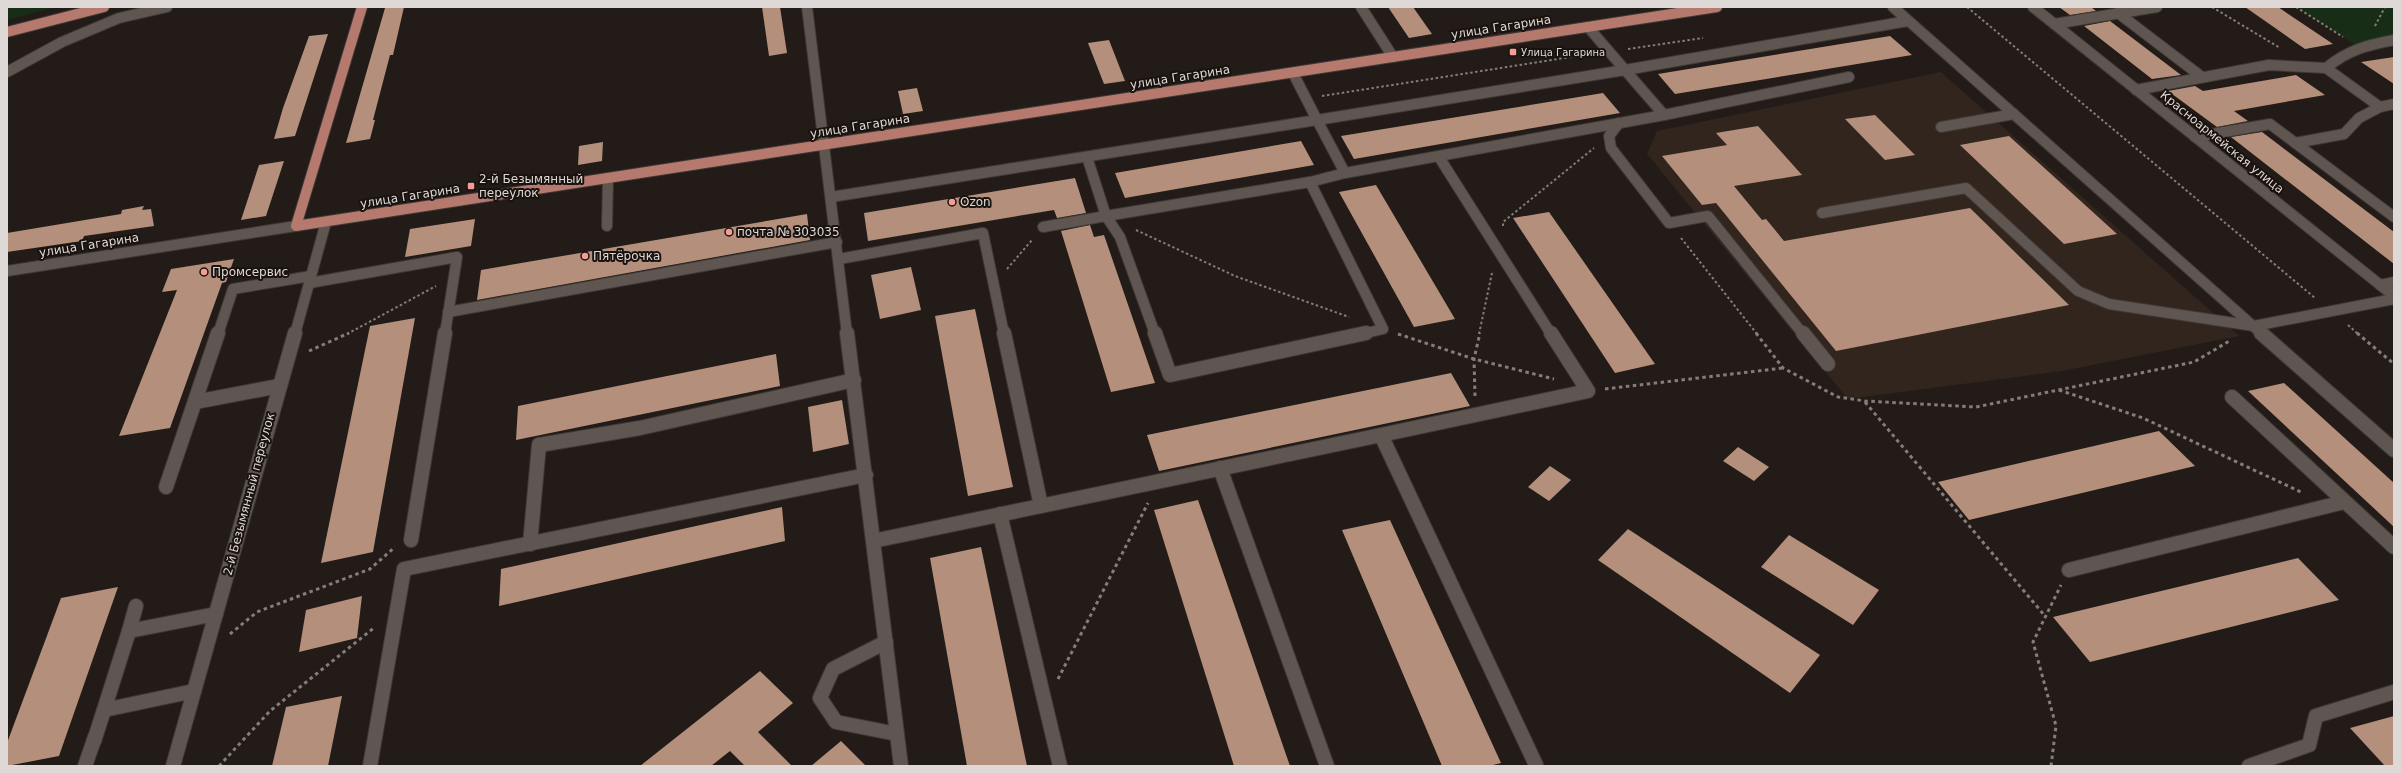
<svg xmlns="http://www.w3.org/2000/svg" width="2401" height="773" viewBox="0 0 2401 773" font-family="'DejaVu Sans',sans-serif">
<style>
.built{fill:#32251e}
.green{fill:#182d16}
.building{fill:#b38f7c}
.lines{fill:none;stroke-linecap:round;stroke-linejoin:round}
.minor-far1-casing{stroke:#3e3936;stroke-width:12}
.minor-casing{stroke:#3e3936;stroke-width:16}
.major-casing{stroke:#3e3936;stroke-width:12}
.path-far1{stroke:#847d7a;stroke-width:2;stroke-dasharray:2.5 2.5;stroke-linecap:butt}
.path{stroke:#847d7a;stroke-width:3;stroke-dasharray:3.5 3.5;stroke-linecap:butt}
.minor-far1{stroke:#605651;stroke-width:10}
.minor{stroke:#605651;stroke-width:14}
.major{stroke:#b5796e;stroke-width:10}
.poi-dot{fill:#f59c96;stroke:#19120e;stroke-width:1.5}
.labels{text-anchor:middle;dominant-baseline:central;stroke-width:4;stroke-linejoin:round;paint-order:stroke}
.far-poi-label{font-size:10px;fill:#ded9d6;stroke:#19120e;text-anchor:start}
.street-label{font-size:12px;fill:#ded9d6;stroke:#19120e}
.poi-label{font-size:12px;fill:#ded9d6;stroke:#19120e;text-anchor:start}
</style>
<rect width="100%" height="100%" fill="#231b17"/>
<!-- built -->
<polygon class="built" points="1941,72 2239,336 2062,371 1848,399 1647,154 1657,131"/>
<!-- green -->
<g class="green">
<polygon points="7,7 55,7 7,20"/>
<polygon points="2296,7 2394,7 2394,40 2357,46"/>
</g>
<!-- building -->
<g class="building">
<polygon points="404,7 393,55 390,55 373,120 375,120 370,139 346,143 385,8"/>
<polygon points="762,7 780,7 787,53 769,56"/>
<polygon points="1388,7 1413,7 1432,34 1409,38"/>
<polygon points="2059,7 2091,7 2096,11 2070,15"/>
<polygon points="2245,7 2278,7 2333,44 2305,49"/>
<polygon points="2110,21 2181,75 2152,79 2084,26"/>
<polygon points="328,34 295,136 274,139 283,108 309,36"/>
<polygon points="1890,36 1912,55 1675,94 1658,74"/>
<polygon points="1109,40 1125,81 1104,84 1088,43"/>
<polygon points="2394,57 2394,84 2361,62"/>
<polygon points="2296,75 2325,95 2234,111 2248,121 2217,127 2168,91 2195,86 2203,91"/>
<polygon points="917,88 923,111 903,114 898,91"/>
<polygon points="1603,93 1620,113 1354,159 1341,136"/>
<polygon points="1875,115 1915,155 1885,160 1845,119"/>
<polygon points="1758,126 1802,175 1734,186 1762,220 1766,219 1784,241 1970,208 2069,305 1836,351 1716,203 1702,205 1662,156 1727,145 1716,133"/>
<polygon points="2262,132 2394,232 2394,264 2231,137"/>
<polygon points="2009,136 2117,234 2064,244 1960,145"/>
<polygon points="1301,141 1314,165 1125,198 1115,173"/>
<polygon points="603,142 602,161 578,165 579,146"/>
<polygon points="284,161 266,216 241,220 259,165"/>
<polygon points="1075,178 1086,213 1057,218 1054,210 868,241 864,213"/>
<polygon points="1376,185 1455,319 1414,327 1339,192"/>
<polygon points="144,206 142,210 151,209 154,226 84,236 82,241 7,252 7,233 121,214 122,210"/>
<polygon points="1549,212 1655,364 1615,373 1513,218"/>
<polygon points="807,214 810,240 477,300 481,270"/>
<polygon points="475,219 471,246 405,257 410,229"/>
<polygon points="1090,225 1094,237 1104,235 1155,383 1111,392 1061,231"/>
<polygon points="234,259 226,282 222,283 170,428 119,436 177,290 162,292 171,269"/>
<polygon points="911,267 921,310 880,319 871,275"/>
<polygon points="975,309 1013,487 968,496 935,316"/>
<polygon points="415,318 373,552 321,563 370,326"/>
<polygon points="776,354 780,386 516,440 518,406"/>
<polygon points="1451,373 1470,406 1159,471 1147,435"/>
<polygon points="2284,383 2394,483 2394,527 2248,391"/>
<polygon points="842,400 849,444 813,452 808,407"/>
<polygon points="2159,431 2195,466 1969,520 1938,482"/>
<polygon points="1738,447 1769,467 1754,481 1723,461"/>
<polygon points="1550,466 1571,480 1549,501 1528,487"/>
<polygon points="1198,500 1290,766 1234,766 1154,510"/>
<polygon points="782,507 785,541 499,606 501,569"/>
<polygon points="1390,520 1501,763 1489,766 1442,766 1342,530"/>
<polygon points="1628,529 1820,655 1790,693 1598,560"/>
<polygon points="1789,535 1879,590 1853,625 1761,567"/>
<polygon points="981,547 1027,766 967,766 930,558"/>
<polygon points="2298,558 2339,600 2090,662 2053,617"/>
<polygon points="118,587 59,756 7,766 7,743 61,598"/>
<polygon points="362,596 357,638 299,652 306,610"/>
<polygon points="760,671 793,703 758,732 792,766 745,766 730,751 711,766 640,766"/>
<polygon points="342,696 328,766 272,766 286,707"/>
<polygon points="2394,716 2394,766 2385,766 2350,728"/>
<polygon points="841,741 866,766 811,766"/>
</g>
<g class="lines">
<defs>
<g id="minor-far1">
<polyline points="807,7 847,334"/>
<polyline points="1361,7 1393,57"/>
<polyline points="1893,7 2262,334"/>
<polyline points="2033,7 2394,296"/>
<polyline points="2118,13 2202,77"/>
<polyline points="2054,24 2157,7"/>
<polyline points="1588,27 1625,70 1908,21"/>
<polygon points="1625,70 1664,115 1345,173 1317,120"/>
<polyline points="7,72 62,42 119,18 167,7"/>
<polyline points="2136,90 2269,65 2326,68"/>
<path d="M2380,107L2326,68C2348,50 2367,45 2394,40"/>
<polyline points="1664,115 1849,77"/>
<polyline points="1619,123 1609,136 1611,148 1669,223 1708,216 1803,334"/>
<polyline points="1941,127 2014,114"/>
<polyline points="2195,137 2270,124 2394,217"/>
<polyline points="2295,143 2344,134 2359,118 2380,107 2394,104"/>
<polyline points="1439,157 1551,334"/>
<polyline points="1310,182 1383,329 1362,334"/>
<polyline points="1310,182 1345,173"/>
<polyline points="831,197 1317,120 1293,73"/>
<polyline points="1822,213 1966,188 2078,291 2109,304 2254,326 2394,299"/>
<polyline points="607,226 608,178"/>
<polyline points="1043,227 1106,216 1087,157"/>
<polyline points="839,259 983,233 1004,334"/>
<polyline points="7,271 296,226"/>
<polyline points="309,283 457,257 445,334"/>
<polyline points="2380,285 2394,282"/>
<polyline points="448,312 837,242"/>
<polyline points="218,334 233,289 311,276"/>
<polyline points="295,334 326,222"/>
<polyline points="1155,334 1120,237 1106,216 1310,182"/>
</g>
<g id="minor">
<polyline points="847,333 901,766"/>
<polyline points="1004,333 1041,506"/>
<polyline points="1155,333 1170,375 1366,333"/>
<polyline points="1803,333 1828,364"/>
<polyline points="2261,333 2394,450"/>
<polyline points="2232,397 2394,547"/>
<polyline points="195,402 279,386"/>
<polyline points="1381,435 1588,391 1551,333"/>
<polyline points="1220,468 1327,766"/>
<polyline points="166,487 218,333"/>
<polyline points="1000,514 1060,766"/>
<polyline points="411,540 445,333"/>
<polyline points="873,541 1381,435 1536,765"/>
<polyline points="530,544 539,445 640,428 854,380"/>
<polyline points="2069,570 2344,502"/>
<polyline points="129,631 136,606"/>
<polyline points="886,642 833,669 820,698 836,722 897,734"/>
<polyline points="194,691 104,710 129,631 216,614"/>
<polyline points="94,741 104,710"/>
<polyline points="85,766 95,737"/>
<polyline points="173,766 295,333"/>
<polyline points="370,766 404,569 866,475"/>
<polyline points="2249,766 2309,745 2316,716 2394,692"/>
</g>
<g id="major">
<polyline points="362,7 296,226 1717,7"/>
<polyline points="7,32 104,7"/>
</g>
</defs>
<!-- minor-far1 casing -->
<use href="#minor-far1" class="minor-far1-casing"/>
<!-- minor casing -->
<use href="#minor" class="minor-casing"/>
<!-- major casing -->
<use href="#major" class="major-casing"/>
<!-- path-far1 -->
<g class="path-far1">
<polyline points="1967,7 2315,298"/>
<polyline points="2212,7 2280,48"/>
<polyline points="2296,7 2343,37"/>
<polyline points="2375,26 2385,7"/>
<polyline points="1628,49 1703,38"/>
<polyline points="1322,96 1590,54"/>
<polyline points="1503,226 1503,222 1594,148"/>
<polyline points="1136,230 1235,276 1349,317"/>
<polyline points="1681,238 1757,334"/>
<polyline points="1007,269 1032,240"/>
<polyline points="2348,325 2358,334"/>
<polyline points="347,334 436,286"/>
<polyline points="1479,334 1492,273"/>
</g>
<!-- path -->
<g class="path">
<polyline points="1756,333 1783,368 1838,397 1865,401 1976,407 2194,362 2231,340"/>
<polyline points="2357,333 2394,364"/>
<polyline points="1398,334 1474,359 1554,379"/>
<polyline points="309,351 349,333"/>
<polyline points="1605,389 1783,368"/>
<polyline points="2059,390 2143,418 2303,493"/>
<polyline points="1475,396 1474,359 1480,333"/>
<polyline points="1865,402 2045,616"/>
<polyline points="230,634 257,612 370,569 395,547"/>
<polyline points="1058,679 1148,503"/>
<polyline points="219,766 270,711 375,627"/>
<polyline points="2051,766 2056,726 2033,642 2061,585"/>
</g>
<!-- minor-far1 -->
<use href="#minor-far1" class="minor-far1"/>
<!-- minor -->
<use href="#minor" class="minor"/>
<!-- major -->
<use href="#major" class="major"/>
</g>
<!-- markers -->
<g class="poi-dot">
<rect x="1509" y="48" width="8" height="8" rx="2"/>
<rect x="467" y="182" width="8" height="8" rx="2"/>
<circle cx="952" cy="202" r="4"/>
<circle cx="729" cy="232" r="4"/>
<circle cx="585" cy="256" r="4"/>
<circle cx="204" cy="272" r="4"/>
</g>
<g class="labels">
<!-- far-poi labels -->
<g class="far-poi-label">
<text x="1521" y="52">Улица Гагарина</text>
</g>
<!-- street labels -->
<g class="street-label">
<text transform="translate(1501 27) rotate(-9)">улица Гагарина</text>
<text transform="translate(1180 77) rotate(-9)">улица Гагарина</text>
<text transform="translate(860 126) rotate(-9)">улица Гагарина</text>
<text transform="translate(2222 142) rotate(39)">Красноармейская улица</text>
<text transform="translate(410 196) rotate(-9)">улица Гагарина</text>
<text transform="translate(89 245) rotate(-9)">улица Гагарина</text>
<text transform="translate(249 494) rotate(-75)">2-й Безымянный переулок</text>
</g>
<!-- poi labels -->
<g class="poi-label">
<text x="479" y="179">2-й Безымянный<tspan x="479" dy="14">переулок</tspan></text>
<text x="960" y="202">Ozon</text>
<text x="737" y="232">почта № 303035</text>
<text x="593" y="256">Пятёрочка</text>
<text x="212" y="272">Промсервис</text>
</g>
</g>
<!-- border -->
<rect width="2401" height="773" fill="none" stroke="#ded9d6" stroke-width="16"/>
</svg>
